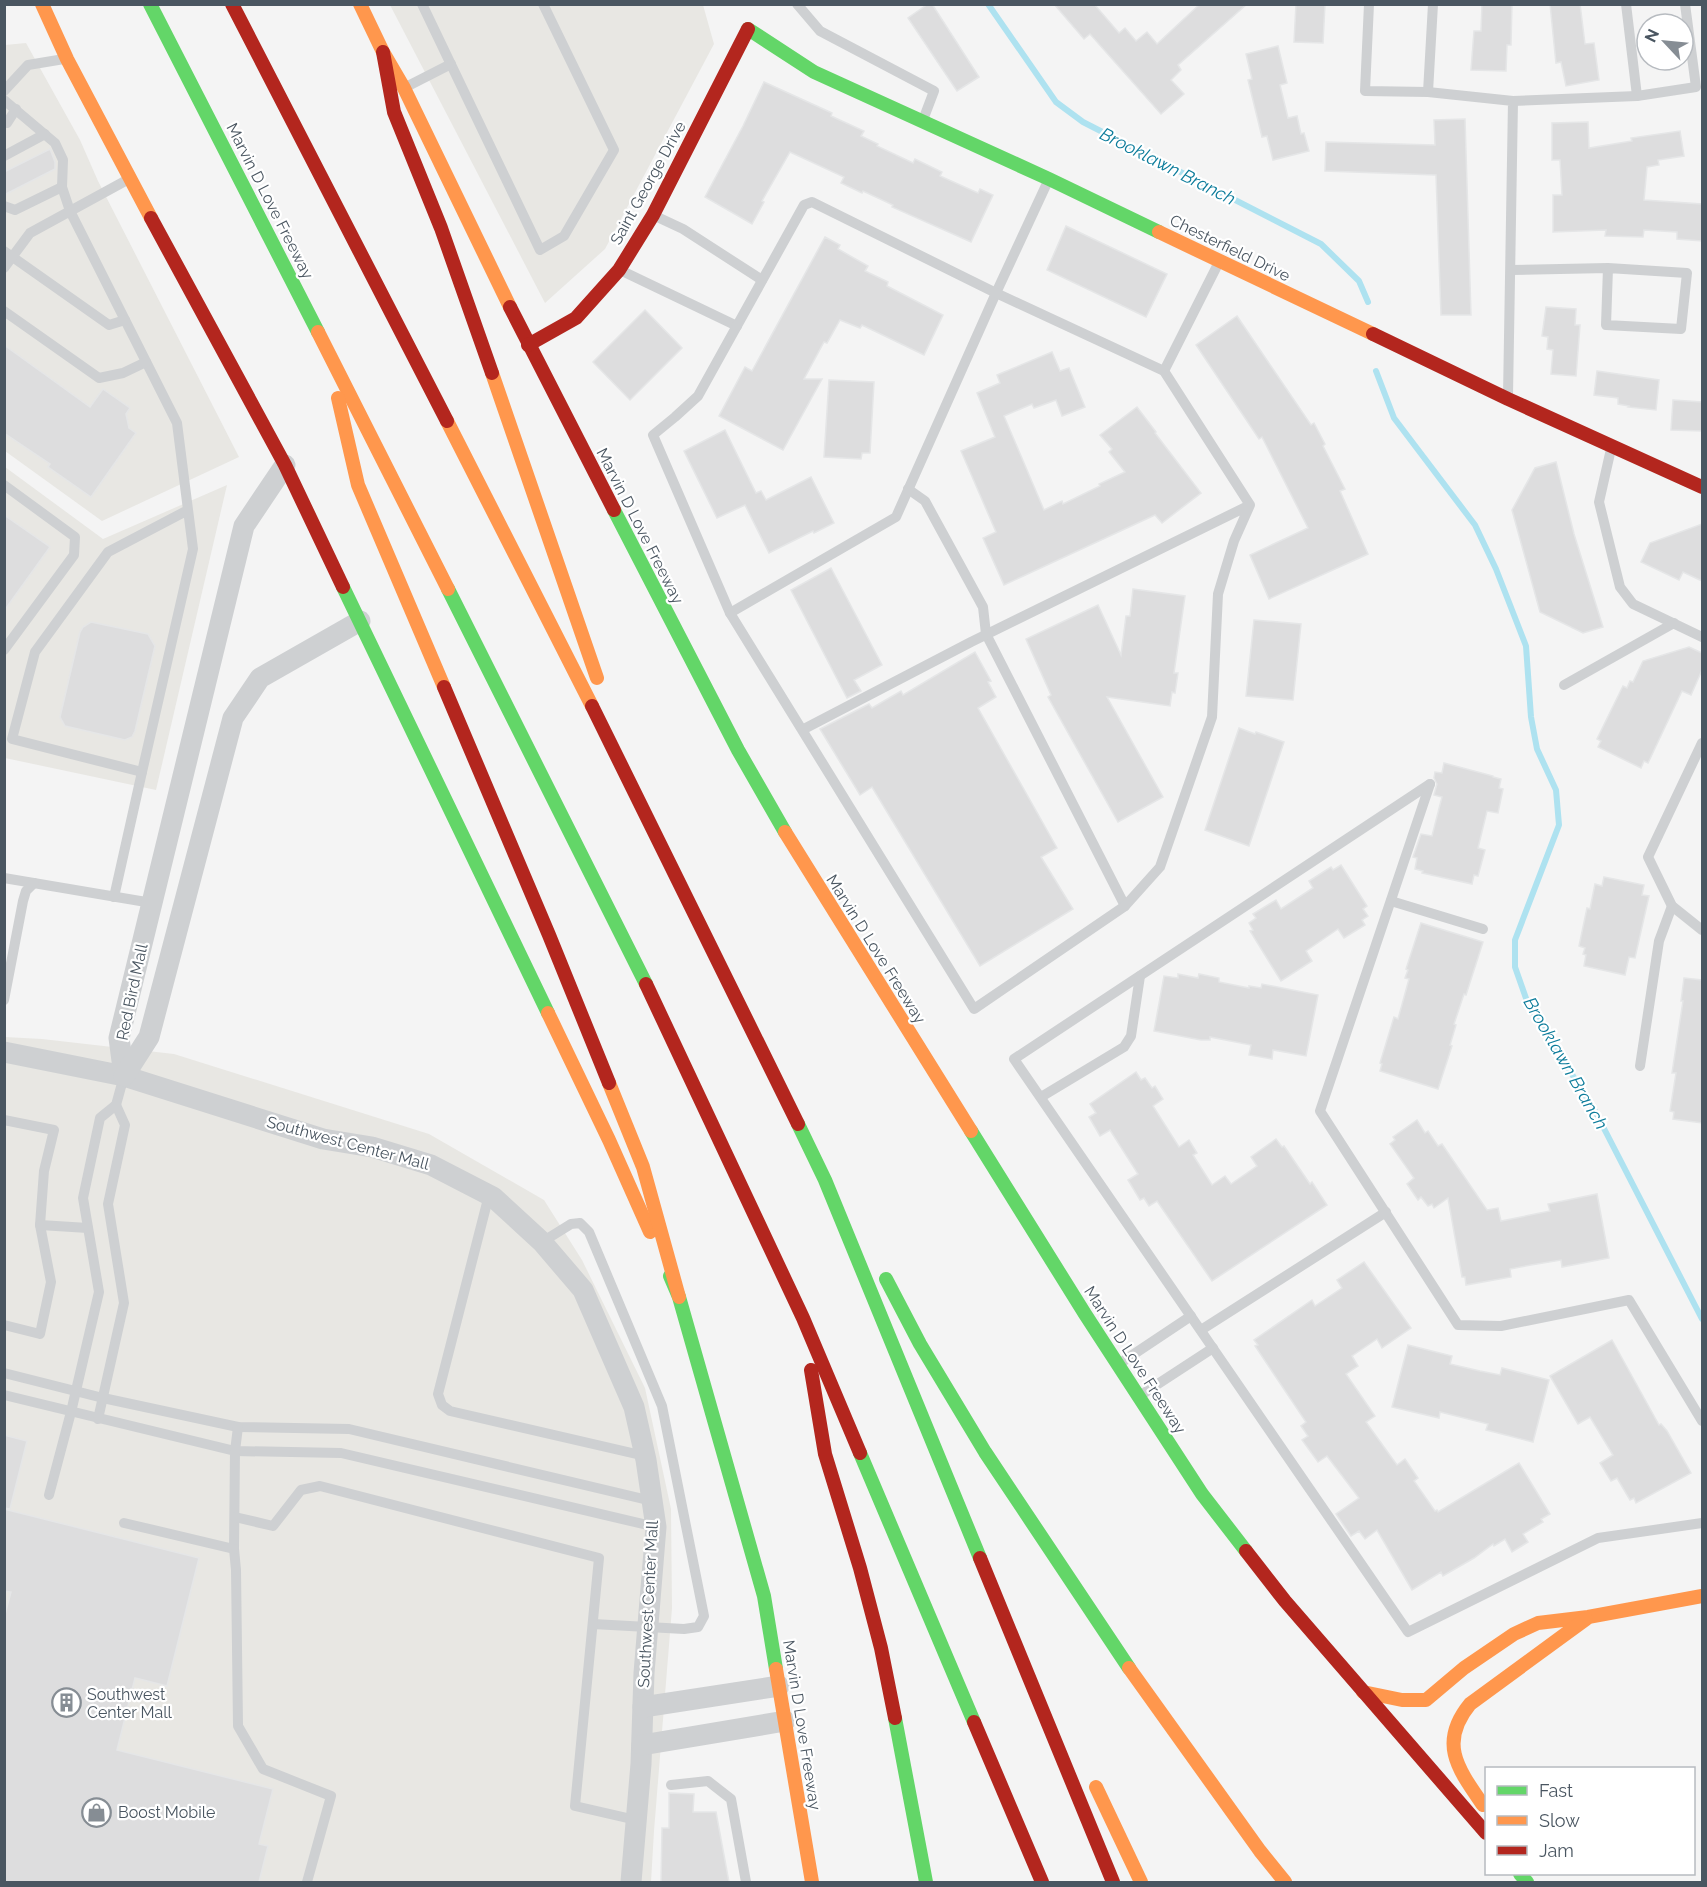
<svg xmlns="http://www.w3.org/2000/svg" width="1707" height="1887" viewBox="0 0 1707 1887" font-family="Raleway,sans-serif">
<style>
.commercial{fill:#e8e7e3}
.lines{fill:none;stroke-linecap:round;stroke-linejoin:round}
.stream{stroke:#aee2f0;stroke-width:6}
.building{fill:#ddddde;stroke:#e5e6e7;stroke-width:1.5}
.lane{stroke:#ced0d2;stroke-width:10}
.street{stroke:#ced0d2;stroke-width:21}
.fast{stroke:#63d668;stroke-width:14}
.slow{stroke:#ff974d;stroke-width:14}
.jam{stroke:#b3261e;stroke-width:14}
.labels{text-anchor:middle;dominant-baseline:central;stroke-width:4.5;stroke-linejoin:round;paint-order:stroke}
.street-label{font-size:16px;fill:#4a5661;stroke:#fff}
.poi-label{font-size:16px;fill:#4a5661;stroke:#fff;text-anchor:start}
.water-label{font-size:18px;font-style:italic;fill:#0c7c9b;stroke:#fff}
</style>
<rect width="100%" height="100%" fill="#f4f4f4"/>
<!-- commercial -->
<g class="commercial">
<polygon points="390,5 703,5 714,44 605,249 545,303"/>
<polygon points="26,43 80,140 98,181 239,457 102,521 5,451 5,45"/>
<polygon points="5,467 103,539 227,485 156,790 5,758"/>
<polygon points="5,1037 42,1039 174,1054 429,1134 544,1200 582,1260 645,1388 671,1509 672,1608 654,1831 651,1882 5,1882"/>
</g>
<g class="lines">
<!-- stream -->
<g class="stream">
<polyline points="988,4 1056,102 1083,122 1321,244 1359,281 1368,302"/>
<polyline points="1376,371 1394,418 1475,525 1496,569 1526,646 1531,717 1537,749 1556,790 1559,825 1515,940 1515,967 1528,1004 1595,1111 1702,1319"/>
</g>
</g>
<!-- building -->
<g class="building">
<polygon points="928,4 932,4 979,77 957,91 908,18"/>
<polygon points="1054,4 1094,4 1119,33 1125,28 1136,41 1147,32 1157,44 1200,4 1247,4 1178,65 1181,70 1171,80 1184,94 1161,114 1090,34 1084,39"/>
<polygon points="1296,4 1325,4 1323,43 1294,42"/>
<polygon points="1482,4 1512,4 1511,45 1507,45 1506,71 1471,70 1474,31 1481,31"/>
<polygon points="1550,4 1580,4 1585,44 1594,43 1599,80 1566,86 1561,62 1556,63"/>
<polygon points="1278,46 1287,83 1280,85 1288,118 1297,116 1301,134 1304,133 1309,151 1273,160 1267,136 1262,137 1248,80 1252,79 1246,54"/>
<polygon points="764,82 832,113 831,116 864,131 861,136 878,144 877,146 913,163 915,159 942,172 940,176 978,193 980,189 993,195 971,242 892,207 893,205 863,191 862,193 841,183 844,177 790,152 762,201 764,202 752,224 705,197 743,126"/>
<polygon points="1465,119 1471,315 1441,315 1436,175 1325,171 1326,142 1435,145 1434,120"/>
<polygon points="1588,122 1589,148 1632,141 1631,138 1680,131 1684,156 1658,160 1659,165 1647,167 1644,200 1702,204 1702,241 1677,239 1677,232 1644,230 1643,237 1605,236 1606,230 1553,232 1553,195 1562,195 1560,160 1552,160 1552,123"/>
<polygon points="50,149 55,162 55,169 4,195 4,172"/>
<polygon points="1066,226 1167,274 1146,317 1047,270"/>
<polygon points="825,237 840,245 838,249 868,266 865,271 888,282 887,286 943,315 924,355 862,325 860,328 840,320 827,343 824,342 804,379 822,379 783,450 719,416 745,367 752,371"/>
<polygon points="1546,307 1576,309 1575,325 1580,325 1576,376 1551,374 1553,350 1547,349 1548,337 1542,336"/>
<polygon points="645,310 682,348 630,400 593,362"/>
<polygon points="1237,316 1311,425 1314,423 1325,444 1323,446 1345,489 1340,491 1368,554 1269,599 1250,555 1308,528 1262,437 1259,439 1196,345"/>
<polygon points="4,345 90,407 103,389 130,408 126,414 129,428 136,433 91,497 48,467 50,464 4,433"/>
<polygon points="1052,352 1060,371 1069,368 1085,407 1062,416 1056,400 1034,408 1032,404 1004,416 1044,510 1062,501 1063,504 1100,486 1099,484 1125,472 1109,452 1112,449 1100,435 1137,407 1156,432 1155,433 1201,493 1162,523 1155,515 1004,585 983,538 996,532 961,451 995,437 977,393 1000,383 997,375"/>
<polygon points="1597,371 1659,380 1656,410 1628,407 1629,406 1618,404 1618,398 1594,395"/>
<polygon points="829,380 874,382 870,453 862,453 861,459 824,457"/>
<polygon points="1673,400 1702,402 1702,431 1671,430"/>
<polygon points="725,430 756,493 761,491 766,500 811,477 834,523 814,533 813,531 769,553 745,505 717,518 684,451"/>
<polygon points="1556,462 1574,534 1603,627 1583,633 1540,612 1512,510 1535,468"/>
<polygon points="4,515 50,547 4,611"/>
<polygon points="1702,524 1702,581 1683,572 1679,580 1641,562 1650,543"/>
<polygon points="831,568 882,665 854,680 861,691 847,698 791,590"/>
<polygon points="1133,589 1185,596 1174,673 1178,673 1175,693 1172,692 1170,706 1107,697 1163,797 1118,822 1048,697 1051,695 1026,639 1098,605 1121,655 1126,616 1130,616"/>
<polygon points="1254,620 1301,624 1293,700 1246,696"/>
<polygon points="91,622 148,634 155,646 135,731 132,737 125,740 65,726 60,717 80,632 83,627"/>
<polygon points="1689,647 1702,653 1702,670 1691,695 1682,691 1648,763 1644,761 1641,768 1598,747 1601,741 1597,739 1623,686 1627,688 1630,681 1633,682 1643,661"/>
<polygon points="975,652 991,681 988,682 996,697 978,708 1057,848 1041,857 1073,909 980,966 872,787 860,795 820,729 869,704 872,708 901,691 903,695"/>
<polygon points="1239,728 1255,734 1256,732 1284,742 1249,846 1205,830"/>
<polygon points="1444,763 1493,776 1493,777 1501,779 1499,788 1503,789 1498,813 1487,811 1478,848 1485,850 1478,876 1474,875 1472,884 1422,873 1423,871 1415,869 1417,858 1413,857 1421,834 1432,836 1442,797 1434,795 1437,784 1434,778 1435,772 1442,773"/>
<polygon points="1341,865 1367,906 1363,909 1368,916 1362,920 1365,925 1344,938 1338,929 1306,951 1312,961 1281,981 1250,931 1253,930 1249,923 1256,918 1253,914 1276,900 1281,909 1313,888 1309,881 1331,867 1333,870"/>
<polygon points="1604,877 1644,885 1642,895 1649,896 1635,958 1629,957 1625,975 1584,966 1586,955 1583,954 1585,948 1579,946 1587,908 1590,909 1595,884 1602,886"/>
<polygon points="1421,923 1483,942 1466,995 1464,994 1454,1024 1456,1025 1450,1045 1452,1046 1438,1089 1380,1071 1382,1064 1380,1063 1394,1017 1398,1019 1406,990 1409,979 1405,978 1408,970 1406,969"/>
<polygon points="1178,974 1198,978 1199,974 1219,978 1219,982 1249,988 1249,986 1261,988 1262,984 1318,995 1306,1056 1273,1050 1272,1059 1249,1055 1251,1045 1210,1037 1210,1040 1201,1040 1154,1031 1164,976 1178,978"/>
<polygon points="1684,978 1702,980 1702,1123 1673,1119 1674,1112 1670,1111 1676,1073 1672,1073 1683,1001 1681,1001"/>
<polygon points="1136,1072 1141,1080 1145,1078 1152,1088 1155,1086 1163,1099 1153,1106 1179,1147 1189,1140 1197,1153 1193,1155 1212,1185 1225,1176 1231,1184 1257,1166 1251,1157 1276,1139 1282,1147 1284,1146 1310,1184 1312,1182 1327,1205 1212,1281 1157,1201 1149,1206 1144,1198 1140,1200 1128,1180 1138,1174 1110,1130 1100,1136 1089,1117 1096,1113 1090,1104"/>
<polygon points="1417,1120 1425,1133 1428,1131 1438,1146 1442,1144 1487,1210 1498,1208 1501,1221 1550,1211 1548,1204 1597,1194 1609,1258 1562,1267 1561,1260 1531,1265 1510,1269 1511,1277 1466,1285 1465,1277 1462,1277 1448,1198 1434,1208 1432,1204 1428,1206 1421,1197 1418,1200 1407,1184 1414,1178 1390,1144 1395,1140 1393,1137"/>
<polygon points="1364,1262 1411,1328 1382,1348 1377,1339 1352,1356 1358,1366 1346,1374 1375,1416 1366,1422 1384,1447 1397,1465 1405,1459 1418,1478 1414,1481 1435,1511 1437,1510 1438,1512 1519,1463 1550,1514 1541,1519 1543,1522 1523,1534 1528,1542 1512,1552 1505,1539 1494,1546 1493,1544 1474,1558 1443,1576 1441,1572 1412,1590 1377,1530 1365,1539 1359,1531 1351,1536 1336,1514 1359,1498 1327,1456 1318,1462 1302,1440 1308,1436 1301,1426 1306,1422 1255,1346 1258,1345 1254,1340 1312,1300 1315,1306 1342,1288 1337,1280"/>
<polygon points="1612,1340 1659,1425 1661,1424 1667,1431 1691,1473 1636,1503 1634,1498 1630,1500 1617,1478 1611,1481 1600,1463 1613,1455 1590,1417 1578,1424 1550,1376"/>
<polygon points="1408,1345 1452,1356 1450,1364 1480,1371 1500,1375 1502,1368 1549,1380 1533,1442 1486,1430 1488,1424 1440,1412 1439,1418 1392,1407"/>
<polygon points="4,1435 27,1441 10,1509 4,1508"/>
<polygon points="4,1509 199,1558 167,1686 135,1678 117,1750 273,1789 259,1844 268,1846 259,1882 4,1882 4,1618 11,1592 4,1591"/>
<polygon points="669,1793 694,1794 693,1812 716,1812 729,1882 661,1882 662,1828 669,1828"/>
</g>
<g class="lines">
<!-- lane -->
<g class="lane">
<polyline points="422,4 540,250 564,236 614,150 543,4"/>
<polyline points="797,4 820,31 934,91 923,120"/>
<polyline points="1369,4 1365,91 1428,92 1513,101 1508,396"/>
<polyline points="1626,4 1637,96"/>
<polyline points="404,88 451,64"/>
<polyline points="4,91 28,65 64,59"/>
<polyline points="1428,92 1433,4"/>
<polyline points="4,100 55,143 63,160 62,187 70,211 177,423 193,549 142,772 12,739 35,652 108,552 188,510"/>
<polyline points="1513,101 1637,96 1696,87 1685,4"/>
<polyline points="7,123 16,109"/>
<polyline points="4,156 45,134"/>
<polyline points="4,206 15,210 62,187"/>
<polyline points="653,215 683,229 762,280"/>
<polyline points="4,251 109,325 125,320"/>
<polyline points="4,268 30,233 127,180"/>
<polyline points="620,270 737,326"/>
<polyline points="1512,270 1608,268 1687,273 1681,329 1606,325 1608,268"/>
<polyline points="4,311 99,378 123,373 146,362"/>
<polyline points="1164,371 1219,262"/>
<polyline points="1611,449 1599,502 1620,587 1633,604 1702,637"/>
<polyline points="4,485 75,537 74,555 4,650"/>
<polyline points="908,489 925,501 983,607 986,634 1125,906"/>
<polyline points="730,613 896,517 996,293 1048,181"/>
<polyline points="1564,685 1674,623"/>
<polyline points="802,730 971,642 1250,505 1164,371 996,293 812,202 804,205 698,396 675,417 653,435 730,613 974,1009 1125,906 1160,867 1212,717 1218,594 1234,541 1250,505"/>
<polyline points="1702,743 1648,857 1672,906 1702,930"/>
<polyline points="1430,784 1014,1059 1408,1632 1598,1538 1702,1523"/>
<polyline points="1430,784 1320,1111 1458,1325 1501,1326 1629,1300 1702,1421"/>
<polyline points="4,878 152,903"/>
<polyline points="114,897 142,772"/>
<polyline points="1391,901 1483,929"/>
<polyline points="4,1000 23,901 26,891 34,883"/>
<polyline points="1640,1066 1659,941 1672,906"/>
<polyline points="1041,1097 1124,1047 1131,1036 1140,976"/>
<polyline points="4,1120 54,1130 44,1171 40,1225 51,1282 40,1334 4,1325"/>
<polyline points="489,1195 438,1394 442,1405 450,1411 645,1456"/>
<polyline points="40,1225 88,1228"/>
<polyline points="542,1242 571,1224 580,1223 589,1232 662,1406 704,1616 698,1627 684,1629 593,1624"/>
<polyline points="1201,1330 1386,1212"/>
<polyline points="1119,1364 1191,1316"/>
<polyline points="4,1373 103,1398 238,1427 349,1429 652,1501"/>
<polyline points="4,1395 235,1451 341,1453 656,1527"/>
<polyline points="1141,1395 1213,1348"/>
<polyline points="98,1419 124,1303 108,1204 125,1125 116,1105"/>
<polyline points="238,1427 235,1451 234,1549 236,1570 238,1726 263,1769 331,1796 307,1882"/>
<polyline points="49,1495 71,1412 99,1292 83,1198 100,1118 116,1105 124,1076"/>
<polyline points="235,1517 273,1526 301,1490 320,1486 599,1558 575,1806 636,1820"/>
<polyline points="124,1523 234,1549"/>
<polyline points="671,1785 708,1781 731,1799 746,1882"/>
</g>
<!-- street -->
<g class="street">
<polyline points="4,1052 124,1076 323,1139 372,1147 431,1165 493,1197 542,1242 583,1290 634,1407 646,1460 656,1527 644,1673 641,1764 631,1882"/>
<polyline points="124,1076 119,1038 244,526 285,465"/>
<polyline points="124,1076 149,1037 233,718 260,678 360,621"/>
<polyline points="643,1707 779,1686"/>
<polyline points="642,1745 785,1721"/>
</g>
<!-- fast -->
<g class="fast">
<polyline points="150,4 318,332"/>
<polyline points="748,29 814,72 1049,179 1159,232"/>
<polyline points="614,510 738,750 785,832"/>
<polyline points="343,587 548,1013"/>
<polyline points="448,589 646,984"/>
<polyline points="798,1124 825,1180 980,1558"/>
<polyline points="971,1131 1085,1314 1202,1494 1246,1551"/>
<polyline points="670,1276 679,1297 764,1596 776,1669"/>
<polyline points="886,1279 920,1344 985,1452 1129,1668"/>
<polyline points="860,1453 974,1722"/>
<polyline points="895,1718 926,1882"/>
<polyline points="1520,1874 1527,1882"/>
</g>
<!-- slow -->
<g class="slow">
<polyline points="42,4 67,59 151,218"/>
<polyline points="360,4 383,52 404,88 510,307"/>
<polyline points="1159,232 1373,334"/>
<polyline points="318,332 448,589"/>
<polyline points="492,373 597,678"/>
<polyline points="338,398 358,485 444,687"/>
<polyline points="447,421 592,706"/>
<polyline points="785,832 971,1131"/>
<polyline points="548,1013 609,1140 650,1232"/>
<polyline points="609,1083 643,1167 679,1297"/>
<polyline points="1129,1668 1260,1851 1285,1882"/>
<polyline points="776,1669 812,1882"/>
<polyline points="1363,1692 1402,1700 1426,1700 1464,1668 1514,1634 1538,1623 1588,1617 1702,1596"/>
<polyline points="1096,1787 1141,1882"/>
<path d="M1483,1805C1458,1769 1438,1743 1470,1704L1586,1619"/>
</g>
<!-- jam -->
<g class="jam">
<polyline points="232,4 447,421"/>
<polyline points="383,52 394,112 441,228 492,373"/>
<polyline points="151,218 285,465 343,587"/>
<polyline points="510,307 614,510"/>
<polyline points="1373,334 1508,399 1702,487"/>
<polyline points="528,345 576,318 619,270 653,215 748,29"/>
<polyline points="444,687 549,935 609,1083"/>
<polyline points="592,706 798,1124"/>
<polyline points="646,984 803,1318 860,1453"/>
<polyline points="811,1370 825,1454 860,1568 881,1648 895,1718"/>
<polyline points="1246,1551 1285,1601 1486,1833"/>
<polyline points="980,1558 1113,1882"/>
<polyline points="974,1722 1042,1882"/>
</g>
</g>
<!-- icons -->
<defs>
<symbol id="building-ring" viewBox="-11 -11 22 22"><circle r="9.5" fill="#fff" stroke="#868d94" stroke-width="1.5"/><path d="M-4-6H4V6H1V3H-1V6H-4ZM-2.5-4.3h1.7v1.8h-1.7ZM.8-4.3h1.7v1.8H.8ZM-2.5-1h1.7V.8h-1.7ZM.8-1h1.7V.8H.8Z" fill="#868d94"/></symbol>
<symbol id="shop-ring" viewBox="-11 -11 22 22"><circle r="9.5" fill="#fff" stroke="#868d94" stroke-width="1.5"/><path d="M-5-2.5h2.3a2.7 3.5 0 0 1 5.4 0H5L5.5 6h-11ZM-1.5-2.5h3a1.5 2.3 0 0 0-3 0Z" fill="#868d94"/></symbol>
</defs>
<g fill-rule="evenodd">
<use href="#building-ring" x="50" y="1686" width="33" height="33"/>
<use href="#shop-ring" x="80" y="1796" width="33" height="33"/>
</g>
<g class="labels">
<!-- street labels -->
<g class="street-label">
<text transform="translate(648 183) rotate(-61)">Saint George Drive</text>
<text transform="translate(270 201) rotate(63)">Marvin D Love Freeway</text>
<text transform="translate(1230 248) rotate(26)">Chesterfield Drive</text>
<text transform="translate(640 526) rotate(63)">Marvin D Love Freeway</text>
<text transform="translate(876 949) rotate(58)">Marvin D Love Freeway</text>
<text transform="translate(132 992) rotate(-78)">Red Bird Mall</text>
<text transform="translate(348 1143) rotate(15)">Southwest Center Mall</text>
<text transform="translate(1135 1360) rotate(57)">Marvin D Love Freeway</text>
<text transform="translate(648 1604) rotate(-87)">Southwest Center Mall</text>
<text transform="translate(802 1725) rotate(81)">Marvin D Love Freeway</text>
</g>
<!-- poi labels -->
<g class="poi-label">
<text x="87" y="1694">Southwest<tspan x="87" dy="18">Center Mall</tspan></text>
<text x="118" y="1812">Boost Mobile</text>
</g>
<!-- water labels -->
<g class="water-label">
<text transform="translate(1168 166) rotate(27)">Brooklawn Branch</text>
<text transform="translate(1566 1063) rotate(60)">Brooklawn Branch</text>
</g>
</g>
<!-- border -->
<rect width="1707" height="1887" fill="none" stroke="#4a5661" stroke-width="12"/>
<!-- legend -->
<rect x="1485" y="1767" width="210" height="108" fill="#ffffff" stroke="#b7bbc0" stroke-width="1.5"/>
<rect x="1497" y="1786" width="30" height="9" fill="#63d668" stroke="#b7bbc0" stroke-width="1.5"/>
<text x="1539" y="1797" font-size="18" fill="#4a5661">Fast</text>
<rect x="1497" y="1816" width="30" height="9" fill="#ff974d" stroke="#b7bbc0" stroke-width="1.5"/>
<text x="1539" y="1827" font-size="18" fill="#4a5661">Slow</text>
<rect x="1497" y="1846" width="30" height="9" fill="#b3261e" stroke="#b7bbc0" stroke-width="1.5"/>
<text x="1539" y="1857" font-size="18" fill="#4a5661">Jam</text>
<!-- north arrow -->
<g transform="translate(1665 42) rotate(296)"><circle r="28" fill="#ffffff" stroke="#b7bbc0" stroke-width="1.5"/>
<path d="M0-4.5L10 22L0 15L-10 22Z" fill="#868d94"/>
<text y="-9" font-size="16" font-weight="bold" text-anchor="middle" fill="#4a5661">N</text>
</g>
</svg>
